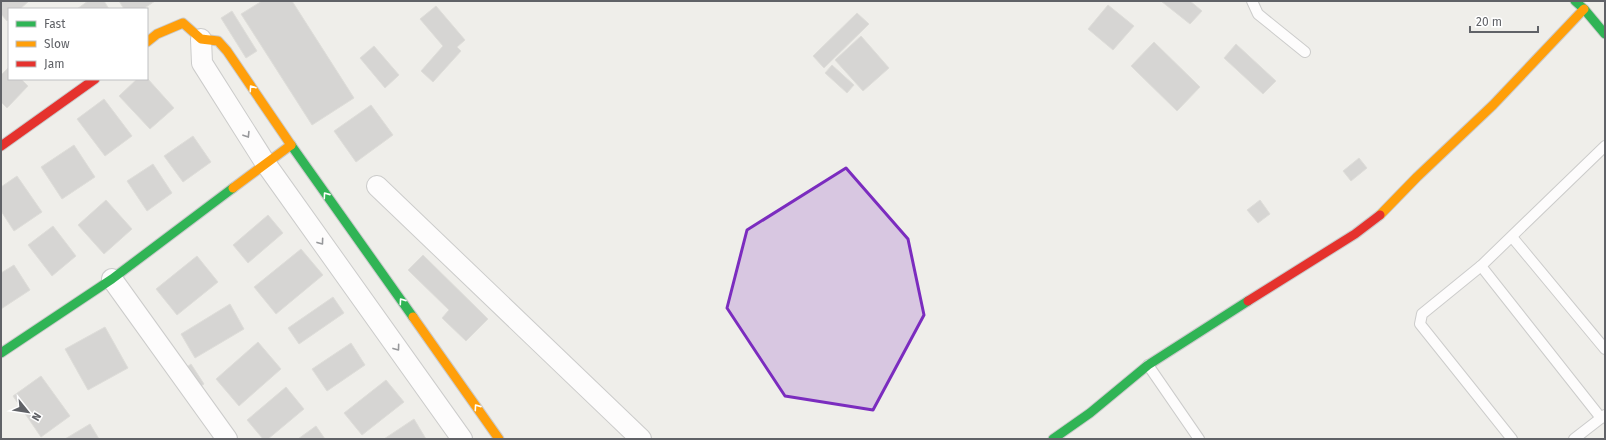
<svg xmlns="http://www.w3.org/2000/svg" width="1606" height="440" viewBox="0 0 1606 440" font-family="'Fira Sans',sans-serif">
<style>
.building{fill:#d6d5d3;stroke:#deddd9}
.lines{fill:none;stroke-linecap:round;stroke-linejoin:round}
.lane-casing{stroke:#cccccb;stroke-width:12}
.street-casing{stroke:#cccccb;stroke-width:22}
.fast-casing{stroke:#cacacb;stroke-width:11}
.slow-casing{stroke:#cacacb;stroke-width:11}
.jam-casing{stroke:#cacacb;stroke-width:11}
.lane{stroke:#fdfcfc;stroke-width:10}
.street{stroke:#fdfcfc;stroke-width:20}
.fast{stroke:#30b455;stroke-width:9}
.slow{stroke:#ff9f0a;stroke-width:9}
.jam{stroke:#e5322d;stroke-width:9}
.oneway{stroke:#fff}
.oneway2{stroke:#97989b}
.marked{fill:#7b2cbf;fill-opacity:0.2;stroke:#7b2cbf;stroke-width:3;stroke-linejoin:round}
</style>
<rect width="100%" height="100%" fill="#efeeea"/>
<!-- building -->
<g class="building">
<polygon points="1,1 29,1 20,9 9,9 9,19 7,21 1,14"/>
<polygon points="88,1 104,1 109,9 77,9"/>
<polygon points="119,1 155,1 143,9 124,9"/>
<polygon points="262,1 292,1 354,98 312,125 241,14"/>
<polygon points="1161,1 1190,1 1202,11 1190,24"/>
<polygon points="1108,5 1134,26 1113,50 1088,29"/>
<polygon points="436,6 465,40 457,47 461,51 433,82 421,71 443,46 420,19"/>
<polygon points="232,11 257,51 246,58 221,18"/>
<polygon points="857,13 869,24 824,68 813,56"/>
<polygon points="861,36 889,68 863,91 835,60"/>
<polygon points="1154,42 1200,87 1177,111 1131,66"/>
<polygon points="1236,44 1276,81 1263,94 1224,58"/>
<polygon points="374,46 399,75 385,88 360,58"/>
<polygon points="832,65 854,85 847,93 825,73"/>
<polygon points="9,67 9,79 21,79 28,86 7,108 1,102 1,75"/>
<polygon points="147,78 174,108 150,129 119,96 137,79"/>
<polygon points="104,99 132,136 105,156 77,119"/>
<polygon points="371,105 393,135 356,162 334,131"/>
<polygon points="193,136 211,162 183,182 164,156"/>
<polygon points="74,145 95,177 62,199 41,167"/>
<polygon points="1359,158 1367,168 1351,181 1343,171"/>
<polygon points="153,164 172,193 147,211 127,181"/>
<polygon points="17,176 42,212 14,231 1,211 1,187"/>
<polygon points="106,200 132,229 104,254 78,225"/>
<polygon points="1260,200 1270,214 1258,223 1247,210"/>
<polygon points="268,215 283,233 248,263 233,245"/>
<polygon points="53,226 76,256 52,276 28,245"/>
<polygon points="301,249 323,275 276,314 254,287"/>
<polygon points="423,255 488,319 466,341 442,318 449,310 408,270"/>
<polygon points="197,256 218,282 177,315 156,289"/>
<polygon points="14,265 30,290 1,309 1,273"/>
<polygon points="333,297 344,313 299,344 288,328"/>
<polygon points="230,304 244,329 195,358 181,334"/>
<polygon points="105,327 128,368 88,390 65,349"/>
<polygon points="258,342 281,369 239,406 216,379"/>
<polygon points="351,343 365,365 327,391 312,369"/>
<polygon points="191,364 204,384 196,389 183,370"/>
<polygon points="41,376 70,416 41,437 13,396"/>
<polygon points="386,380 404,402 362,435 344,413"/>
<polygon points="286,387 304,409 268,439 263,439 247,420"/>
<polygon points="414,419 426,439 384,439"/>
<polygon points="90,424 99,439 65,439"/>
<polygon points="316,426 325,439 298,439"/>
</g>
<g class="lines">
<defs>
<g id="lane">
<polyline points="1252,1 1258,14 1305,52"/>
<polyline points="1512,237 1605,349"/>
<polyline points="1481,266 1601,418"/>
<polyline points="1148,365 1199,439"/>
<polyline points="1512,439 1420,324 1422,314 1481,266 1605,146"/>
<polyline points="1574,439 1605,415"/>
</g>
<g id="street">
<polyline points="201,39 202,63 266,164 462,439"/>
<polyline points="377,186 641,439"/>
<polyline points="112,279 227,439"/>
</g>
<g id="fast">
<polyline points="1575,1 1584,9 1605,34"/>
<polyline points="291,145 413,317"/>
<polyline points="1,353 112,279 233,188"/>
<polyline points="1053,439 1090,413 1148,365 1248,301"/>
</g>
<g id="slow">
<polyline points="147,42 157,34 183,23 201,39 218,41 227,51 291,145"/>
<polyline points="233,188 291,145"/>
<polyline points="1380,215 1417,177 1493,105 1584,9"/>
<polyline points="413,317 499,439"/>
</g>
<g id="jam">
<polyline points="1,146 95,79"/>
<polyline points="1248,301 1355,234 1380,215"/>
</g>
</defs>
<!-- lane casing -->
<use href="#lane" class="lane-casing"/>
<!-- street casing -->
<use href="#street" class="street-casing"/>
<!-- fast casing -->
<use href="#fast" class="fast-casing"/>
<!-- slow casing -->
<use href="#slow" class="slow-casing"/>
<!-- jam casing -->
<use href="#jam" class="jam-casing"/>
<!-- lane -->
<use href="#lane" class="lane"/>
<!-- street -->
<use href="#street" class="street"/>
<!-- fast -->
<use href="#fast" class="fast"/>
<!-- slow -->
<use href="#slow" class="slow"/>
<!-- jam -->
<use href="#jam" class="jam"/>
</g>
<!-- one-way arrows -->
<defs><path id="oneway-chevron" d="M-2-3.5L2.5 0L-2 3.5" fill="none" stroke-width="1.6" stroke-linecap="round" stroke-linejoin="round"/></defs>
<g class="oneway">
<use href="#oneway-chevron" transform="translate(252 88) rotate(-124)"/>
<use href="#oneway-chevron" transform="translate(326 195) rotate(-125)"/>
<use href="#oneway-chevron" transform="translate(402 301) rotate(-125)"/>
<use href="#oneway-chevron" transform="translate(477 407) rotate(-125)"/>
</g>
<g class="oneway2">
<use href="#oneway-chevron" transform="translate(247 135) rotate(58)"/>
<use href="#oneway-chevron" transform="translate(321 242) rotate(54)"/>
<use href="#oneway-chevron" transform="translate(397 348) rotate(54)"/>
</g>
<!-- marked area -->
<path class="marked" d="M846,168L908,239L924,315L873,410L785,396L727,308L747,230Z"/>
<!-- border -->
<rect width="1606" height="440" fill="none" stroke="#606267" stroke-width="4"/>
<!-- legend -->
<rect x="8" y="8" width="140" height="72" fill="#ffffff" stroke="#bfc0c2"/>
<rect x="16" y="21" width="20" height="6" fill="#30b455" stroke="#bfc0c2"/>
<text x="44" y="28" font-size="12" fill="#606267">Fast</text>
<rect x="16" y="41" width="20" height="6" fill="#ff9f0a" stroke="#bfc0c2"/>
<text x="44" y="48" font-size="12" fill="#606267">Slow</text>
<rect x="16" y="61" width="20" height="6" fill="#e5322d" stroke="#bfc0c2"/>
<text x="44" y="68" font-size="12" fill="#606267">Jam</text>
<!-- north arrow -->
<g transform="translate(28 412) rotate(120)" stroke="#ffffff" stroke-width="3" paint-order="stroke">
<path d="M0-3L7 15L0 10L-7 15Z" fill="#606267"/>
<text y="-6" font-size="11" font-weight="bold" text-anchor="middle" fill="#606267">N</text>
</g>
<!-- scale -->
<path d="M1470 26v6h68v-6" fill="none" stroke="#606267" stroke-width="2"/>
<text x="1476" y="26" font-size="12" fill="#606267" stroke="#ffffff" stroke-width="3" paint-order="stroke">20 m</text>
</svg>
